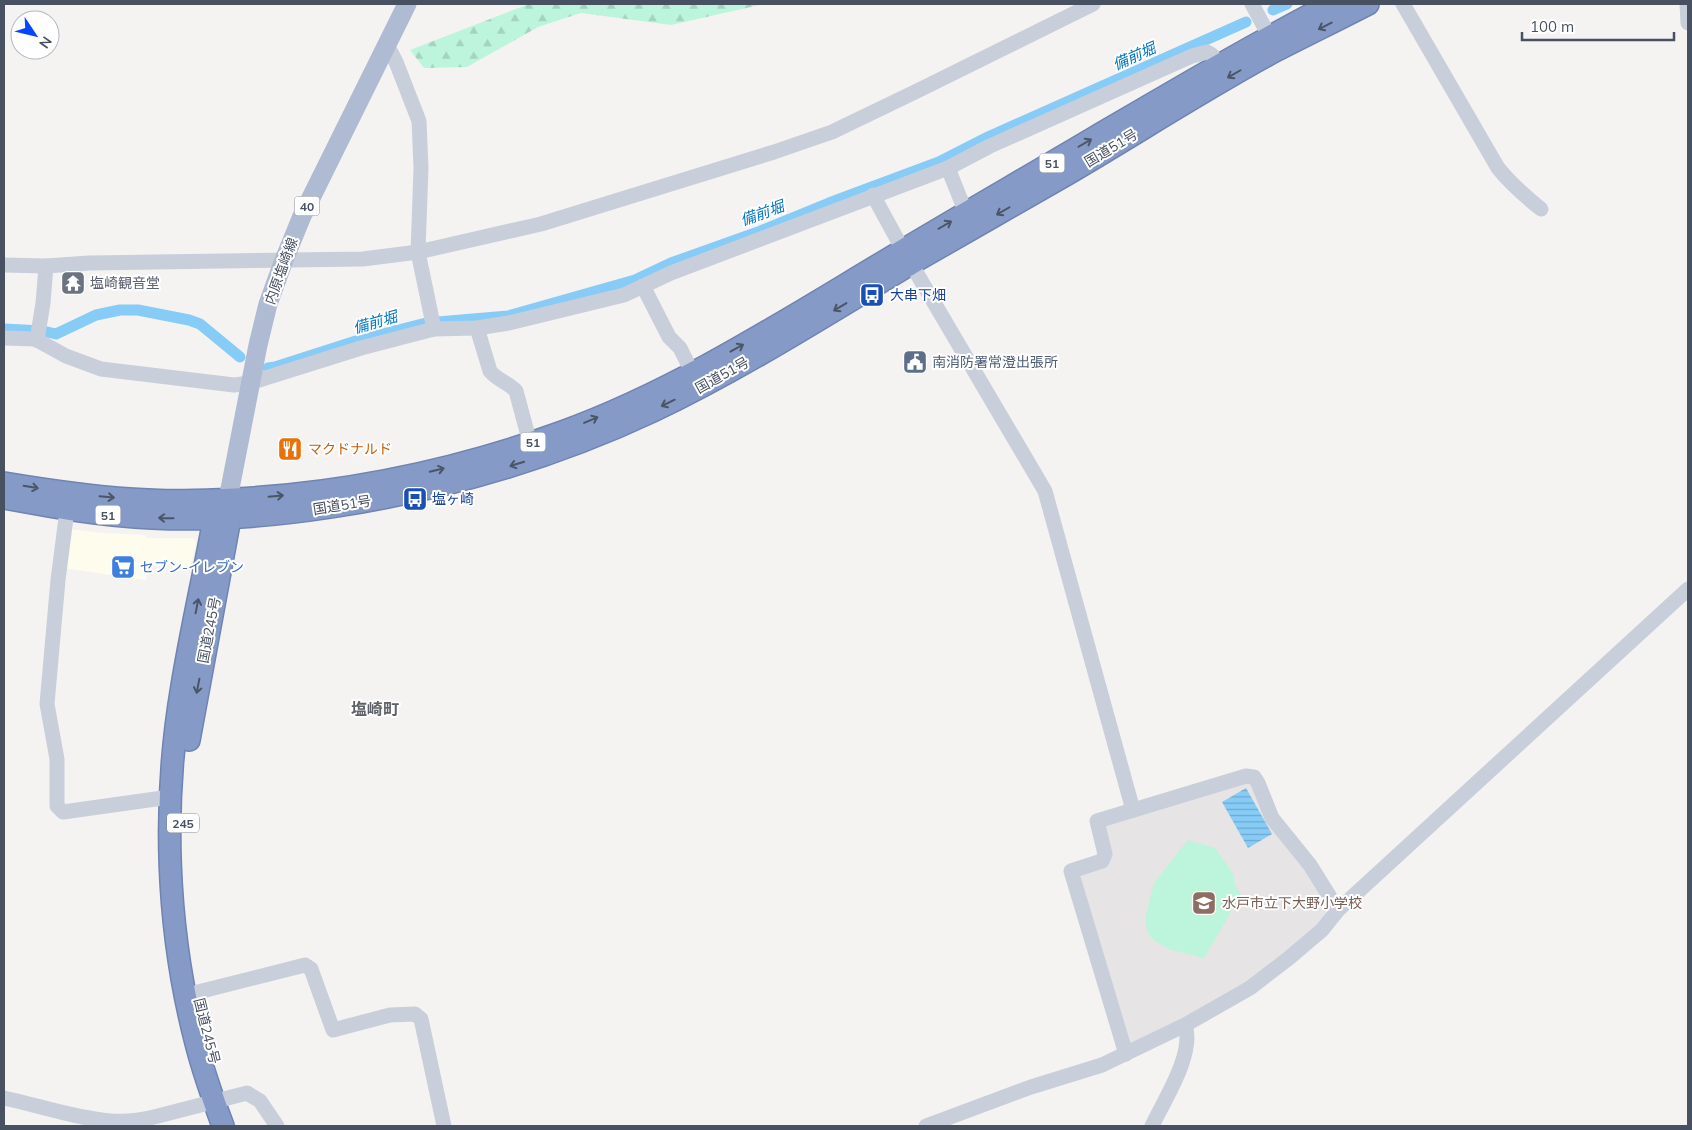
<svg xmlns="http://www.w3.org/2000/svg" width="1692" height="1130" viewBox="0 0 1692 1130" font-family="Mulish,'Noto Sans JP',sans-serif">
<style>
.commercial{fill:#fefcec}
.education{fill:#e6e4e4}
.forest{fill:url(#forest-firs)}
.park{fill:#bdf5dc}
.water{fill:url(#water-rules)}
.lines{fill:none;stroke-linecap:round;stroke-linejoin:round}
.canal{stroke:#86ccf7;stroke-width:11}
.highway-casing{stroke:#7084b2;stroke-width:24}
.minor{stroke:#c8cfdb;stroke-width:15}
.major{stroke:#afbbd3;stroke-width:19}
.highway{stroke:#859ac6;stroke-width:21}
.oneway{stroke:#4a5567}
.labels{text-anchor:middle;dominant-baseline:central;stroke-width:4;stroke-linejoin:round;paint-order:stroke}
.shield{fill:#fff;stroke:#7e8591;stroke-width:1}
.shield-label{font-size:12px;font-weight:bold;fill:#475162}
.street-label{font-size:14px;fill:#475162;stroke:#fff}
.worship-label{font-size:14px;fill:#5b616d;stroke:#fff;text-anchor:start}
.transit-label{font-size:14px;fill:#164399;stroke:#fff;text-anchor:start}
.service-label{font-size:14px;fill:#4e5e75;stroke:#fff;text-anchor:start}
.food-label{font-size:14px;fill:#c56008;stroke:#fff;text-anchor:start}
.shop-label{font-size:14px;fill:#366cbe;stroke:#fff;text-anchor:start}
.education-label{font-size:14px;fill:#785e54;stroke:#fff;text-anchor:start}
.water-label{font-size:15px;font-style:italic;fill:#0075bd;stroke:#fff}
.quarter-label{font-size:16px;font-weight:bold;fill:#5e6168;stroke:#fff}
</style>
<defs>
<pattern id="forest-firs" width="22" height="20" patternUnits="userSpaceOnUse" patternTransform="scale(1.25)"><rect width="22" height="20" fill="#bdf5dc"/><path d="M5 1l3.5 6h-7zM16 11l3.5 6h-7z" fill="#a4d4bf"/></pattern>
<pattern id="water-rules" width="6" height="5" patternUnits="userSpaceOnUse" patternTransform="scale(1.25)"><rect width="6" height="5" fill="#86ccf7"/><path d="M0 2.5h6" fill="none" stroke="#6fa8cb"/></pattern>
</defs>
<rect width="100%" height="100%" fill="#f5f3f2"/>
<!-- commercial -->
<polygon class="commercial" points="68,529 104,533 145,535 147,538 192,538 196,541 191,567 147,566 146,580 63,568"/>
<!-- education -->
<polygon class="education" points="1249,780 1321,892 1327,915 1314,933 1259,975 1213,1005 1132,1045 1127,1043 1076,875 1106,864 1104,824"/>
<!-- forest -->
<polygon class="forest" points="529,4 764,4 671,25 581,13 538,27 467,67 424,68 410,50"/>
<!-- park -->
<polygon class="park" points="1188,840 1215,848 1234,875 1235,885 1241,895 1204,958 1171,950 1155,941 1148,934 1145,919 1154,883"/>
<!-- water -->
<polygon class="water" points="1246,788 1272,834 1248,848 1222,802"/>
<g class="lines">
<!-- canal -->
<g class="canal">
<polyline points="1273,10 1287,4"/>
<polyline points="4,329 43,331 56,334 96,315 120,310 138,310 189,320 200,324 240,357"/>
<polyline points="268,368 275,367 359,340 426,323 508,316 635,280 671,263 758,232 829,203 939,162 988,137 1246,22"/>
</g>
<defs>
<g id="highway">
<path d="M4,483C52,491 100,498 148,500C177,502 207,500 235,499C347,493 457,470 562,432C676,391 786,320 890,258C958,217 1028,177 1097,136C1174,91 1252,45 1331,4"/>
<path d="M4,498C53,507 102,516 152,518C212,521 272,516 331,507C443,490 551,459 653,411C745,367 832,311 919,259C969,230 1019,202 1069,173C1137,133 1205,89 1275,51C1306,35 1337,20 1368,4"/>
<path d="M222,508L214,519C204,575 191,630 182,686C162,803 166,928 196,1043C203,1071 213,1099 223,1126"/>
<polyline points="189,740 230,518 228,504"/>
</g>
</defs>
<!-- highway casing -->
<use href="#highway" class="highway-casing"/>
<!-- minor -->
<g class="minor">
<polyline points="1252,4 1274,45"/>
<path d="M1403,4L1498,168C1511,184 1526,197 1541,209"/>
<polyline points="1687,4 1688,23"/>
<polyline points="387,45 396,62 419,121 421,168 418,252 434,329"/>
<polyline points="948,168 966,213"/>
<polyline points="873,195 903,250 1045,491 1133,810"/>
<polyline points="4,265 46,266 89,263 363,259 418,252 541,224 774,152 832,132 917,91 1093,4"/>
<polyline points="643,286 669,337 680,348 692,372"/>
<path d="M477,328L490,371C497,380 509,383 516,391L530,443"/>
<polyline points="4,338 35,339 66,356 101,369 234,385 250,383 361,348 434,329 477,328 509,323 624,295 671,273 948,168 990,146 1192,56 1207,52 1212,55 1219,65"/>
<polyline points="37,340 43,303 46,266"/>
<polyline points="67,510 58,580 47,704 57,759 57,806 63,812 170,797"/>
<polyline points="198,992 305,965 311,969 333,1030 390,1015 415,1014 421,1019 444,1126"/>
<polyline points="1126,1054 1071,871 1102,861 1105,854 1097,821 1246,776 1254,777 1258,783 1272,818 1310,865 1338,910"/>
<path d="M4,1098C37,1105 78,1119 111,1121C127,1122 143,1120 158,1116L247,1093L260,1101L277,1126"/>
<polyline points="926,1126 1031,1087 1102,1065 1185,1025 1250,988 1289,958 1322,930 1338,910 1688,589"/>
<path d="M1152,1126C1164,1100 1195,1054 1185,1025"/>
</g>
<!-- major -->
<polyline class="major" points="228,499 258,345 268,304 284,260 302,216 407,4"/>
<!-- highway -->
<use href="#highway" class="highway"/>
</g>
<!-- one-way arrows -->
<defs><path id="oneway-shaft" d="M-6 0H5M1.5-3L5.5 0L1.5 3" fill="none" stroke-width="1.6" stroke-linecap="round" stroke-linejoin="round" transform="scale(1.25)"/></defs>
<g class="oneway">
<use href="#oneway-shaft" transform="translate(1325 26) rotate(153)"/>
<use href="#oneway-shaft" transform="translate(1234 74) rotate(150)"/>
<use href="#oneway-shaft" transform="translate(1085 143) rotate(-30)"/>
<use href="#oneway-shaft" transform="translate(1003 211) rotate(150)"/>
<use href="#oneway-shaft" transform="translate(945 225) rotate(-30)"/>
<use href="#oneway-shaft" transform="translate(840 307) rotate(149)"/>
<use href="#oneway-shaft" transform="translate(737 348) rotate(-29)"/>
<use href="#oneway-shaft" transform="translate(668 403) rotate(154)"/>
<use href="#oneway-shaft" transform="translate(591 420) rotate(-23)"/>
<use href="#oneway-shaft" transform="translate(517 464) rotate(163)"/>
<use href="#oneway-shaft" transform="translate(437 470) rotate(-13)"/>
<use href="#oneway-shaft" transform="translate(31 487) rotate(10)"/>
<use href="#oneway-shaft" transform="translate(276 496) rotate(-5)"/>
<use href="#oneway-shaft" transform="translate(107 497) rotate(5)"/>
<use href="#oneway-shaft" transform="translate(166 518) rotate(-179)"/>
<use href="#oneway-shaft" transform="translate(197 606) rotate(-79)"/>
<use href="#oneway-shaft" transform="translate(198 686) rotate(101)"/>
</g>
<!-- icons -->
<defs>
<symbol id="temple-square" viewBox="-11 -11 22 22"><rect x="-9" y="-9" width="18" height="18" rx="4" fill="#6b7280" stroke="#fff"/><path d="M0-6L5-2H3V0L6.5 2.5H4V6H1.5V3h-3V6H-4V2.5H-6.5L-3 0V-2H-5Z" fill="#fff"/></symbol>
<symbol id="bus-square" viewBox="-11 -11 22 22"><rect x="-9" y="-9" width="18" height="18" rx="4" fill="#1a4fb4" stroke="#fff"/><path d="M-5-6H5V4H4V6H2V4H-2V6H-4V4H-5ZM-3.5-4V0h7V-4ZM-3.5 1.2v1.5H-2V1.2ZM2 1.2v1.5H3.5V1.2Z" fill="#fff"/></symbol>
<symbol id="civic-square" viewBox="-11 -11 22 22"><rect x="-9" y="-9" width="18" height="18" rx="4" fill="#5c6f8a" stroke="#fff"/><path d="M-.6-6.5H3V-4.5H.6V-3L4-1V1h2V6H-6V1h2V-1L-.6-3ZM-1.2 2.5V6h2.4V2.5Z" fill="#fff"/></symbol>
<symbol id="restaurant-square" viewBox="-11 -11 22 22"><rect x="-9" y="-9" width="18" height="18" rx="4" fill="#e8710a" stroke="#fff"/><path d="M-5-6h1v4h1v-4h1v4h1v-4h1v5L-1.5 .5V6h-2V.5L-5-1ZM5-6V6H3V1.5H1.5Q1.5-4 5-6Z" fill="#fff"/></symbol>
<symbol id="supermarket-square" viewBox="-11 -11 22 22"><rect x="-9" y="-9" width="18" height="18" rx="4" fill="#3f7fe0" stroke="#fff"/><path d="M-6-5.5h2.5l.6 2H6L4.5 2H-2.5L-4.4-4H-6ZM-1.5 3.2a1.3 1.3 0 1 0 .1 0ZM3 3.2a1.3 1.3 0 1 0 .1 0Z" fill="#fff"/></symbol>
<symbol id="school-square" viewBox="-11 -11 22 22"><rect x="-9" y="-9" width="18" height="18" rx="4" fill="#8d6e63" stroke="#fff"/><path d="M0-5L7-2L0 1L-7-2ZM-4 1L0 2.5L4 1V4Q0 6-4 4Z" fill="#fff"/></symbol>
</defs>
<g fill-rule="evenodd">
<use href="#temple-square" x="59" y="269" width="28" height="28"/>
<use href="#bus-square" x="858" y="281" width="28" height="28"/>
<use href="#civic-square" x="901" y="348" width="28" height="28"/>
<use href="#restaurant-square" x="276" y="435" width="28" height="28"/>
<use href="#bus-square" x="401" y="485" width="28" height="28"/>
<use href="#supermarket-square" x="109" y="553" width="28" height="28"/>
<use href="#school-square" x="1190" y="889" width="28" height="28"/>
</g>
<g class="labels">
<!-- shield labels -->
<g class="shield">
<rect x="1039.5" y="153.5" width="25" height="19" rx="4"/>
<rect x="294.5" y="196.5" width="25" height="19" rx="4"/>
<rect x="520.5" y="432.5" width="25" height="19" rx="4"/>
<rect x="95.5" y="505.5" width="25" height="19" rx="4"/>
<rect x="167" y="813.5" width="32" height="19" rx="4"/>
</g>
<g class="shield-label">
<text x="1052" y="163">51</text>
<text x="307" y="206">40</text>
<text x="533" y="442">51</text>
<text x="108" y="515">51</text>
<text x="183" y="823">245</text>
</g>
<!-- street labels -->
<g class="street-label">
<text transform="translate(1111 148) rotate(-31)">国道51号</text>
<text transform="translate(281 271) rotate(-70)">内原塩崎線</text>
<text transform="translate(722 375) rotate(-29)">国道51号</text>
<text transform="translate(342 505) rotate(-9)">国道51号</text>
<text transform="translate(209 630) rotate(-79)">国道245号</text>
<text transform="translate(207 1031) rotate(76)">国道245号</text>
</g>
<!-- worship labels -->
<g class="worship-label">
<text x="90" y="283">塩崎観音堂</text>
</g>
<!-- transit labels -->
<g class="transit-label">
<text x="890" y="295">大串下畑</text>
<text x="432" y="499">塩ヶ崎</text>
</g>
<!-- service labels -->
<g class="service-label">
<text x="932" y="362">南消防署常澄出張所</text>
</g>
<!-- food labels -->
<g class="food-label">
<text x="308" y="449">マクドナルド</text>
</g>
<!-- shop labels -->
<g class="shop-label">
<text x="140" y="567">セブン-イレブン</text>
</g>
<!-- education labels -->
<g class="education-label">
<text x="1222" y="903">水戸市立下大野小学校</text>
</g>
<!-- water labels -->
<g class="water-label">
<text transform="translate(1134 56) rotate(-24)">備前堀</text>
<text transform="translate(762 213) rotate(-20)">備前堀</text>
<text transform="translate(375 322) rotate(-16)">備前堀</text>
</g>
<!-- quarter labels -->
<g class="quarter-label">
<text x="375" y="709">塩崎町</text>
</g>
</g>
<!-- border -->
<rect width="1692" height="1130" fill="none" stroke="#475162" stroke-width="10"/>
<!-- north arrow -->
<g transform="translate(35 35) rotate(125)"><circle r="24" fill="#ffffff" stroke="#b5b9c0"/>
<path d="M0-4L9 19L0 12L-9 19Z" fill="#0547fc"/>
<text y="-8" font-size="14" font-weight="bold" text-anchor="middle" fill="#475162">N</text>
</g>
<!-- scale -->
<path d="M1522 32v8h152v-8" fill="none" stroke="#475162" stroke-width="2.5"/>
<text x="1530" y="32" font-size="15" fill="#475162" stroke="#ffffff" stroke-width="4" paint-order="stroke">100 m</text>
</svg>
